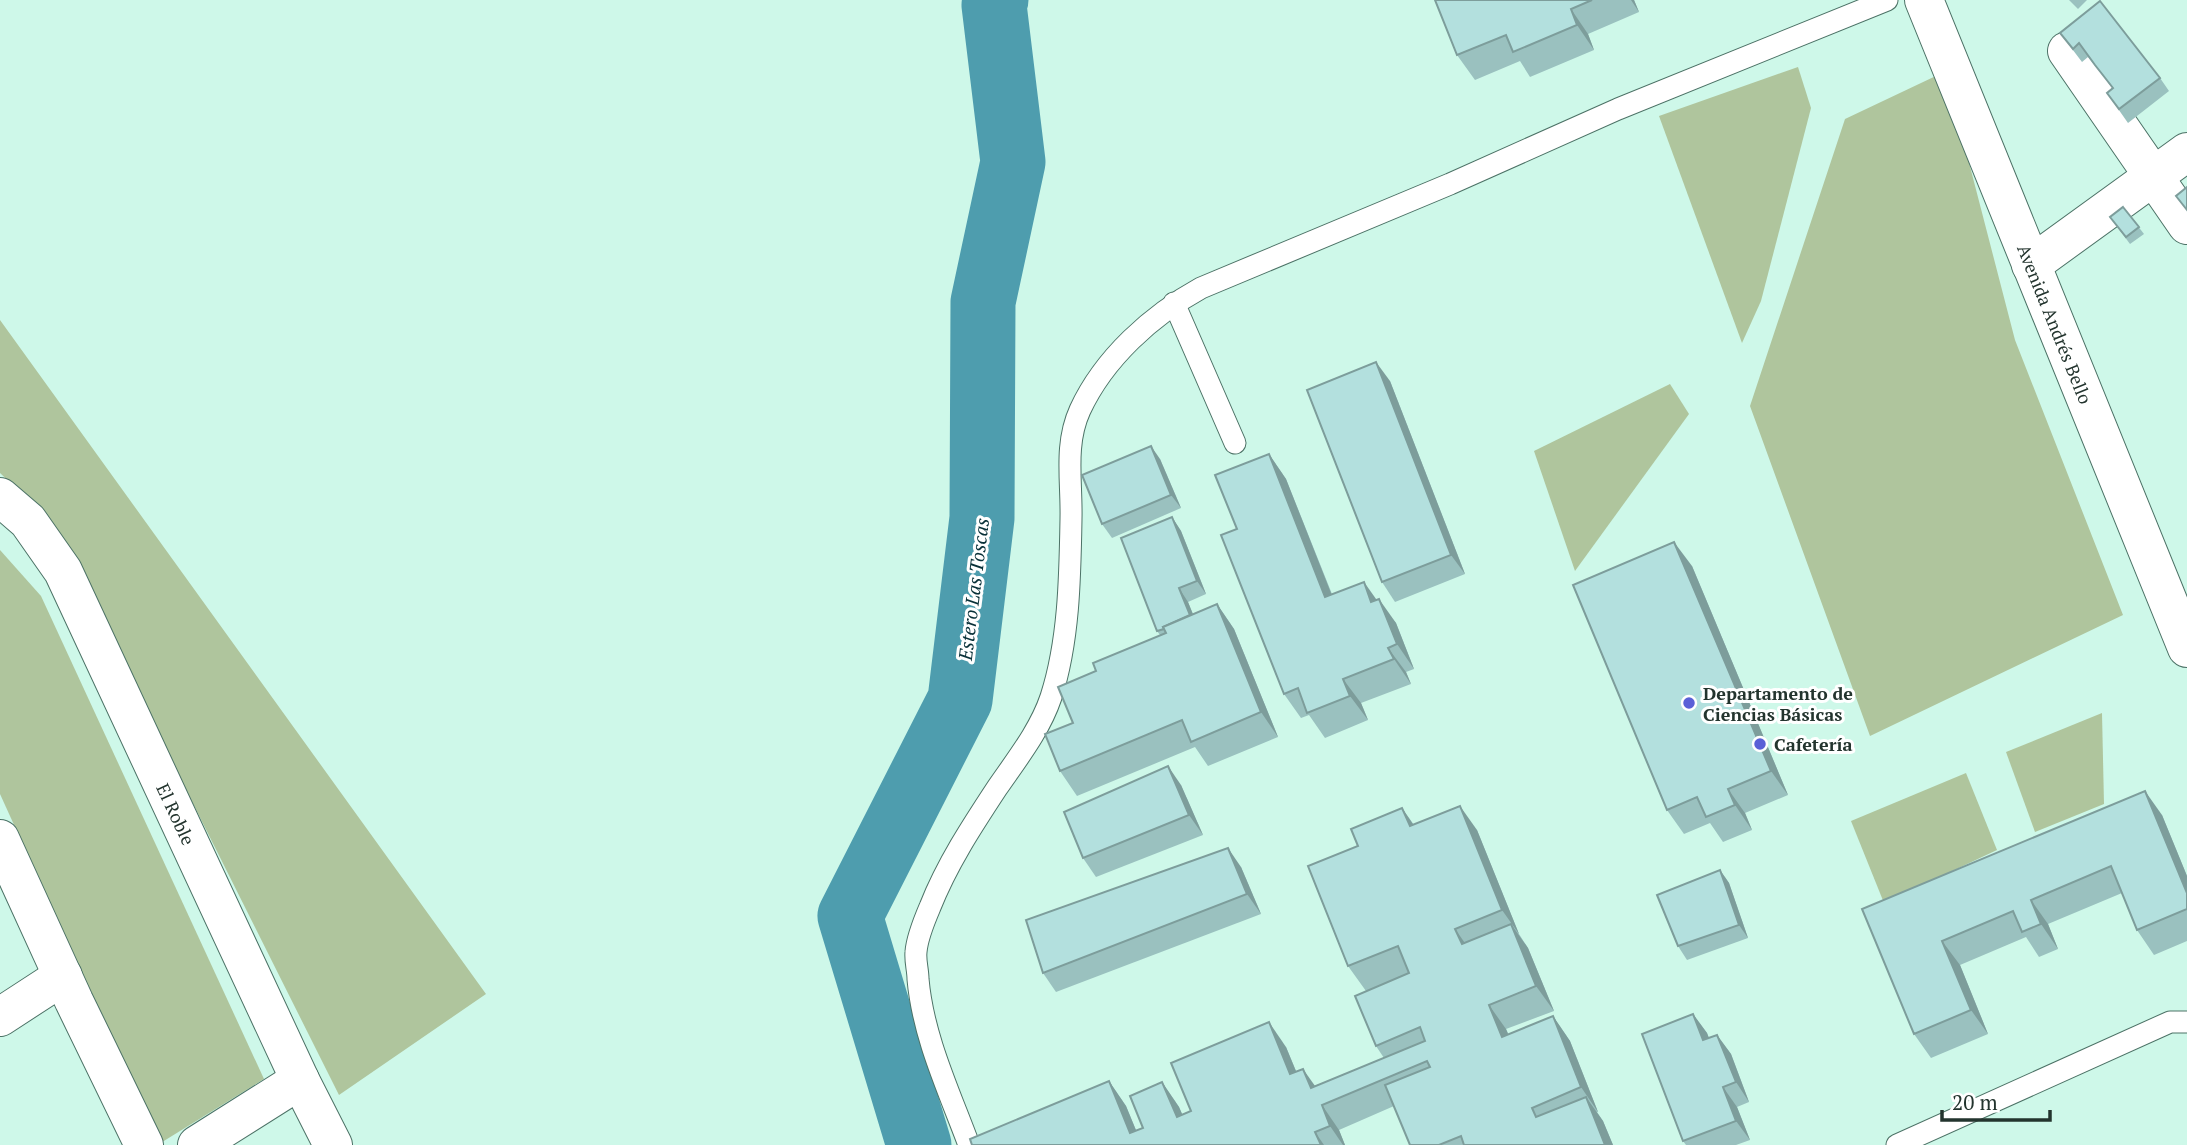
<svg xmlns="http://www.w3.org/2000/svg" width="2187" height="1145" viewBox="0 0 2187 1145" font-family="'PT Serif',serif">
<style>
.green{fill:#afc59d}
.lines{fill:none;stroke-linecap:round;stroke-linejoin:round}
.river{stroke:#4e9dae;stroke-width:65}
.lane-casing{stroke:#4c7266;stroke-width:23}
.street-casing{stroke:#4c7266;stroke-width:40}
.secondary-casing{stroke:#4c7266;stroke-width:40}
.lane{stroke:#fff;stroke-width:21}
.street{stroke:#fff;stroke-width:38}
.secondary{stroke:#fff;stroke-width:38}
.wall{fill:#9ac1bf}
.shaded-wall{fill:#7d9d9b}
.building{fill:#b3e0de;stroke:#7d9d9b;stroke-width:2}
.poi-dot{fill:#5a60d7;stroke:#fff;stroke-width:2.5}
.labels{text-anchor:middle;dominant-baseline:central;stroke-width:6;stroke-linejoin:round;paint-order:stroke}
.street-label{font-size:18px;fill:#23342e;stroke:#fff}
.poi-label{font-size:18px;font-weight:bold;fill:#23342e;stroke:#fff;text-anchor:start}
.water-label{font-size:19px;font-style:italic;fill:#083038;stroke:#fff}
</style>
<rect width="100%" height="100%" fill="#cef8e9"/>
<!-- green -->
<g class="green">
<polygon points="1798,67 1811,108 1761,301 1742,343 1659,116"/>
<polygon points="1940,74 1952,97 2015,340 2123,615 1870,736 1750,406 1845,119"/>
<polygon points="0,320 486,994 339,1095 70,558 37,508 0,473"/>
<polygon points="1670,384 1689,414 1575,571 1534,451"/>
<polygon points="0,550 41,596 264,1079 159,1144 0,794"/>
<polygon points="2102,713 2104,804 2035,832 2006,752"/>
<polygon points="1966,773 1997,850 1884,903 1851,821"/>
</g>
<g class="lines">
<!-- river -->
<polyline class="river" points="919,1145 850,916 960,700 982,518 983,302 1013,162 994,5 996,0"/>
<defs>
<g id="lane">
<polyline points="1174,303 1235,443"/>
<path d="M969,1145C949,1091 923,1037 918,979C918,970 915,961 916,952C917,938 924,921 930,907C947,864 972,826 997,788C1017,759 1040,730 1051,697C1069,641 1070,578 1071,519C1072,482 1064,445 1080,410C1104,358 1152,315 1201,288L1450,184L1618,109L1887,0"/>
<polyline points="1897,1145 2170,1022 2187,1022"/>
</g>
<g id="street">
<polyline points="2067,51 2187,225"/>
<polyline points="2031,265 2187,152"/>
<polyline points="0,497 28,521 63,571 300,1080 333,1145"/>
<polyline points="0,839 74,1001 144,1145"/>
<polyline points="0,1017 63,976"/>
<polyline points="197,1145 300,1080"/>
</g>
<polyline id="secondary" points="1924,0 2187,648"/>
</defs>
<!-- lane casing -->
<use href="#lane" class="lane-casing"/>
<!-- street casing -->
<use href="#street" class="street-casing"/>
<!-- secondary casing -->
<use href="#secondary" class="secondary-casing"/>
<!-- lane -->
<use href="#lane" class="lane"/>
<!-- street -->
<use href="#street" class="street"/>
<!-- secondary -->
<use href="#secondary" class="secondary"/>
</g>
<!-- wall -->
<g class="wall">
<polygon points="1435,0 1634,0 1639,12 1588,34 1594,50 1530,77 1520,61 1475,80 1457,55"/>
<polygon points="2069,0 2087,0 2078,9"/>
<polygon points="2060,33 2160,78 2169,91 2128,123 2107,93 2112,88 2105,78 2088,57 2082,62"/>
<polygon points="2123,207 2144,234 2130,244 2110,217"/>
<polygon points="1390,381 1465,574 1395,602 1382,582"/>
<polygon points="1269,454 1286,479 1332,594 1376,600 1396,623 1414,669 1406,672 1411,684 1361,703 1368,720 1325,738 1309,715 1301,718 1284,694 1237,529"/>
<polygon points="1160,459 1181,508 1112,538 1102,524"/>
<polygon points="1172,517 1181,531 1206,594 1188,602 1193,614 1217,604 1234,629 1278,737 1208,766 1195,747 1077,796 1060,771 1073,723 1096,671 1160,635 1157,631"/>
<polygon points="1692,566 1788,795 1745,813 1752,830 1723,842 1710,823 1684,834 1667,810"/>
<polygon points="1181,785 1203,835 1096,877 1083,858"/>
<polygon points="1402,808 1414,825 1477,830 1519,934 1528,948 1554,1011 1506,1029 1509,1035 1553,1016 1570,1041 1598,1112 1597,1112 1603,1121 1613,1145 1410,1145 1394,1106 1339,1130 1345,1145 972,1145 1109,1081 1126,1106 1136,1130 1143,1128 1162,1082 1179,1107 1182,1114 1191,1111 1286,1047 1296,1071 1315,1086 1384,1058 1376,1046 1407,974 1366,991 1348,966 1358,846"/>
<polygon points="2162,815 2187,876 2187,941 2154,955 2137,930 2122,893 2048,924 2058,949 2039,957 2026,937 1960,965 1988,1034 1931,1058 1914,1034 1862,909"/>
<polygon points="1241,867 1261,914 1056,992 1043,973"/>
<polygon points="1720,870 1729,883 1748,938 1687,960 1678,946"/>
<polygon points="1693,1014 1707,1033 1709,1038 1717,1035 1731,1054 1749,1102 1737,1107 1750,1140 1736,1145 1686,1145 1683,1141"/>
</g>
<!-- shaded-wall -->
<g class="shaded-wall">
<polygon points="1631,0 1634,0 1639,12"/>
<polygon points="1571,9 1588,34 1594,50 1577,25"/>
<polygon points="1376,362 1390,381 1465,574 1451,555"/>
<polygon points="1151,446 1160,459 1181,508 1171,495"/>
<polygon points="1269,454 1286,479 1342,621 1325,597"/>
<polygon points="1172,517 1181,531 1206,594 1197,581"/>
<polygon points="1674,542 1692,566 1788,795 1771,771"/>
<polygon points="1364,582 1381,606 1371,602"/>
<polygon points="1179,588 1188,602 1200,632 1191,618"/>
<polygon points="1379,599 1396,623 1414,669 1397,644"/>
<polygon points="1217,604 1234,629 1278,737 1261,712"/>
<polygon points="1388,648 1406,672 1411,684 1394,659"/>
<polygon points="1343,679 1361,703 1368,720 1350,696"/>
<polygon points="1168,766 1181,785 1203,835 1189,815"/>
<polygon points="1728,789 1745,813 1752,830 1735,805"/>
<polygon points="2145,791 2162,815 2187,876 2187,893"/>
<polygon points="1460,806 1477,830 1519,934 1502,910"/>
<polygon points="1402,808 1419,833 1410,826"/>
<polygon points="1228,848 1241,867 1261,914 1247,894"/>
<polygon points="1720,870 1729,883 1748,938 1739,925"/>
<polygon points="2031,900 2048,924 2058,949 2041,924"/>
<polygon points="1511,924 1528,948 1554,1011 1536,986"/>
<polygon points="1455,929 1472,953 1462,944"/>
<polygon points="1942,941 1960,965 1988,1034 1971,1010"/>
<polygon points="1489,1005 1506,1029 1519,1062 1502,1037"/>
<polygon points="1693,1014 1707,1033 1717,1060 1703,1040"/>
<polygon points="1553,1016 1570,1041 1598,1112 1581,1087"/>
<polygon points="1269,1022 1286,1047 1307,1098 1290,1074"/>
<polygon points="1717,1035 1731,1054 1749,1102 1736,1082"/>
<polygon points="1303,1069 1320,1093 1311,1088"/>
<polygon points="1109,1081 1126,1106 1142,1145 1130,1133"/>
<polygon points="1162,1082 1179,1107 1194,1141 1177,1117"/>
<polygon points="1723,1087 1737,1107 1750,1140 1736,1121"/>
<polygon points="1586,1097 1603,1121 1613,1145 1605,1145"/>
<polygon points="1322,1105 1339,1130 1345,1145 1343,1145 1330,1126"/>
<polygon points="1315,1132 1324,1145 1321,1145"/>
</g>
<!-- building -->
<g class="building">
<polygon points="1435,0 1592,0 1571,9 1577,25 1513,52 1506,35 1457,55"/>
<polygon points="2100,1 2160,78 2119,109 2107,93 2113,88 2095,65 2079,43 2073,49 2060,33"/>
<polygon points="2187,187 2187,210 2176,196"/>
<polygon points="2123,207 2139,227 2126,237 2110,217"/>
<polygon points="1376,362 1451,555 1382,582 1307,390"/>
<polygon points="1151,446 1171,495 1102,524 1082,475"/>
<polygon points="1269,454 1325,597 1364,582 1371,602 1379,599 1397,644 1388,648 1394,659 1343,679 1350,696 1307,713 1298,688 1284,694 1221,535 1237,529 1215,475"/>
<polygon points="1172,517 1197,581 1179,588 1190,615 1163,627 1164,629 1157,631 1121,538"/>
<polygon points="1674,542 1771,771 1728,789 1735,805 1706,817 1697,797 1667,810 1573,585"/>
<polygon points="1217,604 1261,712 1191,742 1182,720 1060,771 1045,734 1073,723 1058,687 1096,671 1093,663 1166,633 1163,627"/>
<polygon points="1168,766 1189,815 1083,858 1064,812"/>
<polygon points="2145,791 2187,893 2187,909 2137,930 2111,866 2031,900 2041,924 2022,932 2013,911 1942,941 1971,1010 1914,1034 1862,909"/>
<polygon points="1460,806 1502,910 1455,929 1462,944 1511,924 1536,986 1489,1005 1502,1037 1553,1016 1581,1087 1532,1108 1536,1117 1586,1097 1605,1145 1464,1145 1461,1136 1439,1145 1410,1145 1385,1085 1430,1067 1427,1061 1322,1105 1330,1126 1315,1132 1321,1145 972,1145 970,1139 1109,1081 1130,1133 1143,1128 1130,1096 1162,1082 1177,1117 1191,1111 1171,1063 1269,1022 1290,1074 1303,1069 1311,1088 1425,1041 1420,1027 1376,1046 1355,996 1409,973 1398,946 1348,966 1308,866 1358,846 1351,829 1402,808 1410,826"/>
<polygon points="1228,848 1247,894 1043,973 1026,920"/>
<polygon points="1720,870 1739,925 1678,946 1657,895"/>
<polygon points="1693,1014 1703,1040 1717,1035 1736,1082 1723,1087 1736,1121 1683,1141 1642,1034"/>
</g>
<!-- markers -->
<g class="poi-dot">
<circle cx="1689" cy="703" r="7"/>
<circle cx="1760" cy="744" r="7"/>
</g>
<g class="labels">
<!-- street labels -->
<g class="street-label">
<text transform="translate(2055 324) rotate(68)">Avenida Andrés Bello</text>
<text transform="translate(176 814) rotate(65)">El Roble</text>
</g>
<!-- poi labels -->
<g class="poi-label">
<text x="1703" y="693">Departamento de<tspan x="1703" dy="21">Ciencias Básicas</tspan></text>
<text x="1774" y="744">Cafetería</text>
</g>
<!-- water labels -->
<g class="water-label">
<text transform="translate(973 589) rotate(-83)">Estero Las Toscas</text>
</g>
</g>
<!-- scale -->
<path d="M1942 1110v10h108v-10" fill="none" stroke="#23342e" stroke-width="3.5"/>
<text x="1952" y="1110" font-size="21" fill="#23342e" stroke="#ffffff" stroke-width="5" paint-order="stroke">20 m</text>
</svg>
